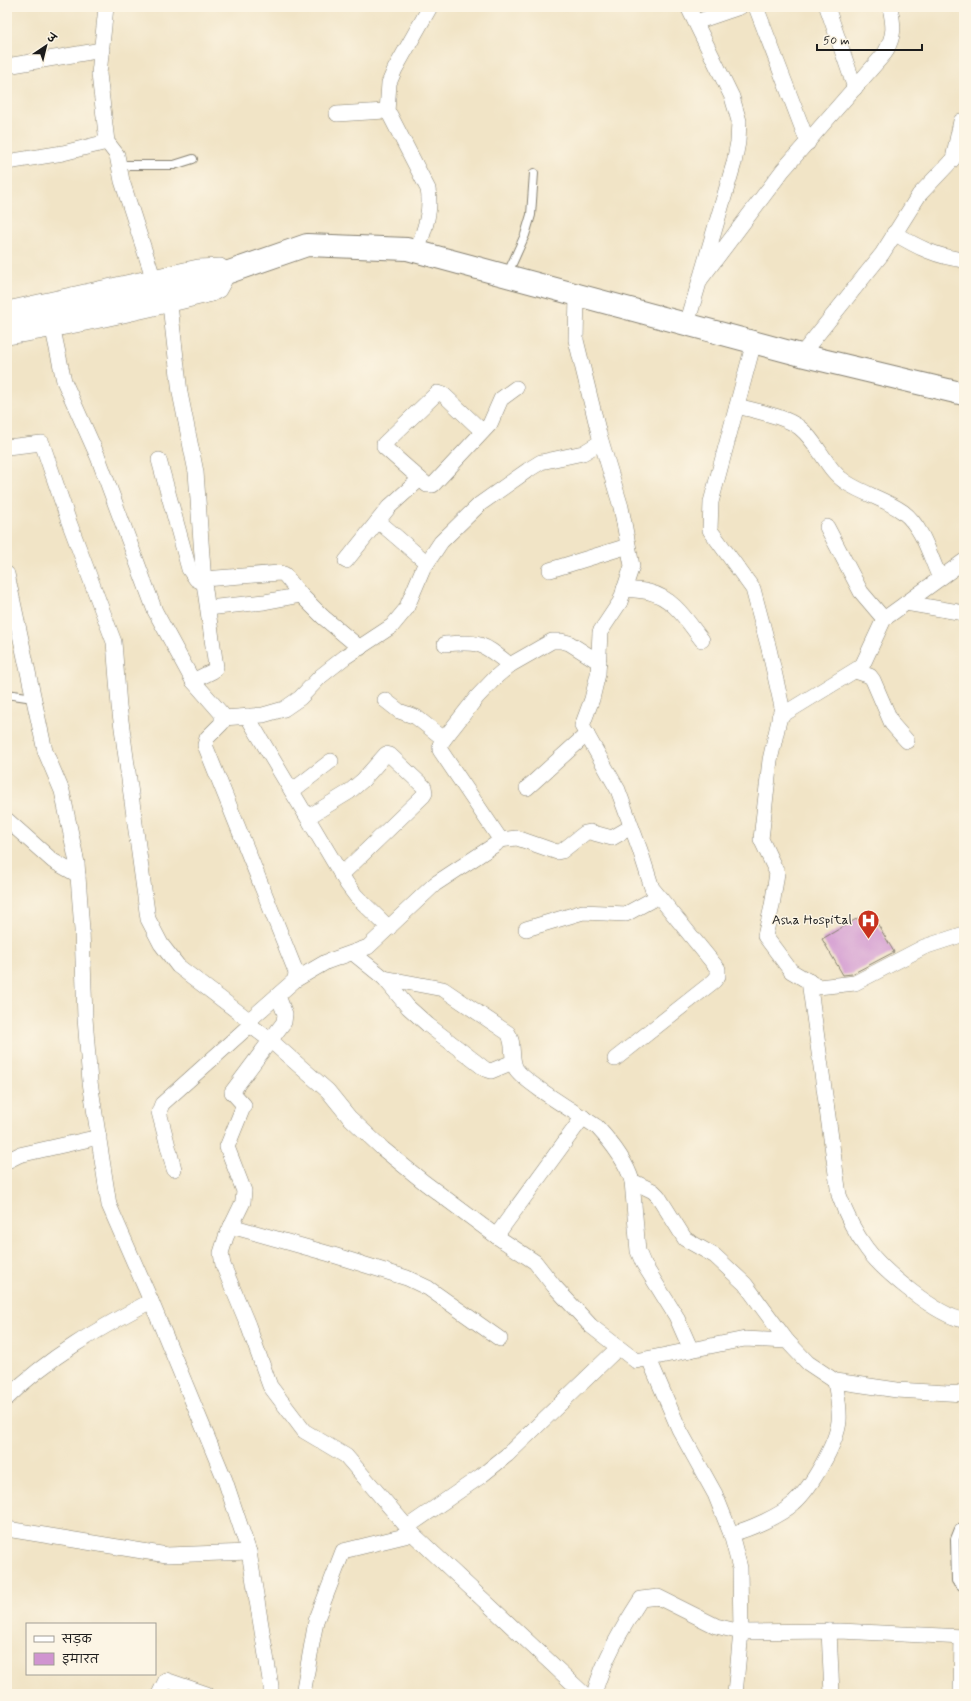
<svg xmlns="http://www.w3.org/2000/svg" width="971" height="1701" viewBox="0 0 971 1701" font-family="Mynerve,'Playpen Sans Deva',sans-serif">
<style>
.building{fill:#d094d0}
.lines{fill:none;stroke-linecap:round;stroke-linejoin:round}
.lane-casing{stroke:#868071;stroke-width:10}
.street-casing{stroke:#868071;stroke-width:16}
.secondary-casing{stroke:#868071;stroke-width:24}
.lane{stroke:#fff;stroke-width:8}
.street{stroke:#fff;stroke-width:15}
.secondary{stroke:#fff;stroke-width:22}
.labels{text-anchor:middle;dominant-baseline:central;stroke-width:3;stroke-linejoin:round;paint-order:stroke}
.poi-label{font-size:14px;fill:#1c1c1c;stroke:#fcf5e5;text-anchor:end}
</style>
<rect width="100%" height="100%" fill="#fcf5e5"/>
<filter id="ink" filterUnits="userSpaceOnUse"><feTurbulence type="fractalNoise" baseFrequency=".025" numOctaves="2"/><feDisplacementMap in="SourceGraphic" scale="8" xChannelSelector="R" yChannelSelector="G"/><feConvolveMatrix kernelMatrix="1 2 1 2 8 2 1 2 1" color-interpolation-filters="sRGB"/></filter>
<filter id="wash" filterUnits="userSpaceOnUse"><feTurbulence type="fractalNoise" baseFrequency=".012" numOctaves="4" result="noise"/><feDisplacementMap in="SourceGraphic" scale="16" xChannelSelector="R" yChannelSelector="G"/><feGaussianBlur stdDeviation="0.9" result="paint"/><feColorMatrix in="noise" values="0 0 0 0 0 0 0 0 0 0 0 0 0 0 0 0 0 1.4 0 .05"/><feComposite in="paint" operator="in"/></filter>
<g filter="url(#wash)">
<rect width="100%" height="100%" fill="#f1e4c6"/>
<g id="blocks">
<!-- building -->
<polygon class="building" points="870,911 894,952 852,974 843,975 822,939"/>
</g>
</g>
<g filter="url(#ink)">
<use href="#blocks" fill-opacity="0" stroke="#868071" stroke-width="1"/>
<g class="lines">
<defs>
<g id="lane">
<polyline points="119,165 174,165 193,159"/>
<polyline points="507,275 525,235 531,215 534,173"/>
<polyline points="7,694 33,698"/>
<polyline points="964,1528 959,1529 955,1539 956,1581 964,1588"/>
</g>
<g id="street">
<polyline points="106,7 99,74 107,142 117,155 122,181 153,277"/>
<polyline points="756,7 808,143"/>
<polyline points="827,7 855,88"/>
<polyline points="696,22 740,7"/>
<polyline points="7,66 102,50"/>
<polyline points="387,112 389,83 395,69 430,7"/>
<path d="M337,114L385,111L390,115L428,189C432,211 424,231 417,251"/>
<polyline points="7,162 63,153 107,142"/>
<path d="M894,233C917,247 937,257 964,260"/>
<path d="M700,280L783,170L885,53C895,34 894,27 890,7"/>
<polyline points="577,295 576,340 599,434 621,507 632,566 620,602 600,632 598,674 592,699 582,726 618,790 640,850 652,888 718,969 718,976 714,981 615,1059"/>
<polyline points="170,305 180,393 196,472 204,583 216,667 213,671 193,681"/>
<path d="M7,309L198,267L220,266L229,272L219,290L212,294C144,311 76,327 7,337"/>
<polyline points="687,324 734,163 738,142 739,121 732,97 688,7"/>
<polyline points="53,330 64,381 98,457 155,611 193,681 222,714 222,723 207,738 205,745 296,972 295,980 254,1016 250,1021 250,1025 270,1040 328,1091 349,1117 383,1149 425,1183 496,1236 535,1262 554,1286 591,1326 636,1361 745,1339 787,1341 808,1363 835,1381 897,1390 964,1394"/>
<polyline points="754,342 711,502 710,530 753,589 769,649 782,707 770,760 761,839 777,873 772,906 765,936 791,971 818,987 855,983 924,947 964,934"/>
<polyline points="801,355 882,254 919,195 953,159 961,121"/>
<path d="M737,406C755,411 785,416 800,428C819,443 826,470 847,483C864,494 887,500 903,512C923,527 930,557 940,578"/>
<polyline points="482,431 444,395 437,393 384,444 384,447 427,485 433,485 490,424 501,399 516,388"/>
<polyline points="7,447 42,443 69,522 114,642 119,706 148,919 161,944 178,966 250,1021"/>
<polyline points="159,460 189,569 196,579 204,583"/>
<polyline points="378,521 427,563"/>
<polyline points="827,527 861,592 884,619"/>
<polyline points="346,561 389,507 420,479"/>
<polyline points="550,570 628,546"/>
<polyline points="7,574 45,751 62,791 77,863 82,930 85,1018 90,1082 109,1205 151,1301 225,1480 249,1552 271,1686 271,1694"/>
<polyline points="204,579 279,573 284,574 301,595 323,617 360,648"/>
<path d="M624,589C632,590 641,590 649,592C674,598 687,621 702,640"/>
<polyline points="906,603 964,613"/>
<polyline points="208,608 264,602 301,595"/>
<path d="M445,644C481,641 482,643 510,665"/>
<polyline points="855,671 870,676 873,680 892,724 907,741"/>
<polyline points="385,700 399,711 416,717 444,739"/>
<polyline points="247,716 347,884 356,896 389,928"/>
<polyline points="779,717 862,666 884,619 964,561"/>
<polyline points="223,718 263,715 284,709 300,698 321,676 345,657 392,626 406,609 423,569 441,542 480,504 528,470 541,462 583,453 601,442"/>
<polyline points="527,788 587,734"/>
<polyline points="292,791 331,761"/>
<polyline points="308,817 349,792 363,780 386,754 390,755 424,787 425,793 423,796 341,875"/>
<polyline points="7,820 53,861 78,875"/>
<polyline points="499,840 517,838 557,852 562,851 585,833 590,832 612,838 631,827"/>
<polyline points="526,929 583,912 626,914 657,897"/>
<path d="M353,953L384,978L443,989L508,1033C515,1043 510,1058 516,1069C525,1083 580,1115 597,1127C611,1142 626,1161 632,1181L638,1251L643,1263L676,1316L691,1350"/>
<polyline points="384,978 408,1007 428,1025 485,1069 491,1071 513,1062"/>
<polyline points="295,980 326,962 368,947 435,884 496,844 499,840 498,836 440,750 440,745 444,739 477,697 497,676 510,665 552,641 561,641 569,643 599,662"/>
<path d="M809,981L839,1195C846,1215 854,1232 867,1249C883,1271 937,1316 964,1320"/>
<polyline points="278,996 285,1014 284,1022 232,1092 244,1105 227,1147 244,1191 243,1202 226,1237 221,1253 223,1265 248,1325 270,1386 304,1431 346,1456 413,1534"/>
<polyline points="7,1161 19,1155 99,1137"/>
<polyline points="174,1169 159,1112 162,1104 250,1025"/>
<polyline points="632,1181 653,1191 658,1196 685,1239 715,1256 745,1284 787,1341"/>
<polyline points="231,1226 330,1254 407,1278 428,1288 500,1339"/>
<polyline points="496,1236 583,1117"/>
<polyline points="649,1359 679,1429 715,1494 731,1534 740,1568 741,1632 840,1631 964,1637"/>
<path d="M7,1398C48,1357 100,1328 151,1301"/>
<polyline points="407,1527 481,1476 507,1455 618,1348"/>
<polyline points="7,1529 167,1555 249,1552"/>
<path d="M731,1534C750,1529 780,1516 794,1503C811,1488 837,1443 839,1421C840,1408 837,1394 835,1381"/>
<polyline points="829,1631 832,1694"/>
<polyline points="159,1694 166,1680 207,1694"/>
<polyline points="303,1694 316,1621 343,1551 413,1534 584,1694"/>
<path d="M594,1694C604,1659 621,1630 641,1599L658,1597L716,1626L741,1632L735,1694"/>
<polyline points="961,1694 962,1637"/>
</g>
<polyline id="secondary" points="7,323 147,295 229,272 307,245 407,249 801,355 964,394"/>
</defs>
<!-- lane casing -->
<use href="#lane" class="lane-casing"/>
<!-- street casing -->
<use href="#street" class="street-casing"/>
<!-- secondary casing -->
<use href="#secondary" class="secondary-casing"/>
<!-- lane -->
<use href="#lane" class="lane"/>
<!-- street -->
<use href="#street" class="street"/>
<!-- secondary -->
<use href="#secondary" class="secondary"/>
</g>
</g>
<!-- icons -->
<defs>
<symbol id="hospital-pin" viewBox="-11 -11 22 30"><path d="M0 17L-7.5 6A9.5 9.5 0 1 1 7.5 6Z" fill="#c8321e" stroke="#fcf5e5"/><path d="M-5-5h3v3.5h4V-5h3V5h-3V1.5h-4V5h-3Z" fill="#fff"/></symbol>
</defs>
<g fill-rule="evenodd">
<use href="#hospital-pin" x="856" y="908" width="25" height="34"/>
</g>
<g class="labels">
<!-- poi labels -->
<g class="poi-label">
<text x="852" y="920">Asha Hospital</text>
</g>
</g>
<!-- margin -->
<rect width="971" height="1701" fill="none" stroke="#fcf5e5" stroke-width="24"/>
<!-- legend -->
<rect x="26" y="1623" width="130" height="52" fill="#fcf5e5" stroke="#a29e95"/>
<rect x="34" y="1636" width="20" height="6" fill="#ffffff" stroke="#a29e95"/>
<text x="62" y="1643" font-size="12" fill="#1c1c1c">सड़क</text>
<rect x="34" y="1653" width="20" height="12" fill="#d094d0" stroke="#a29e95"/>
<text x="62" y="1663" font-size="12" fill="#1c1c1c">इमारत</text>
<!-- north arrow -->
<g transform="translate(46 46) rotate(35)" stroke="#fcf5e5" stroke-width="3" paint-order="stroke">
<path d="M0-3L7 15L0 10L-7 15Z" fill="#1c1c1c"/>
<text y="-6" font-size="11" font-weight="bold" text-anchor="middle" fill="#1c1c1c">उ</text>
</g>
<!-- scale -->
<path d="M817 44v6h105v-6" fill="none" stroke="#1c1c1c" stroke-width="2"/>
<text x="823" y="44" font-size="12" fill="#1c1c1c" stroke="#fcf5e5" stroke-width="3" paint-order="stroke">50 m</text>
</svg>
